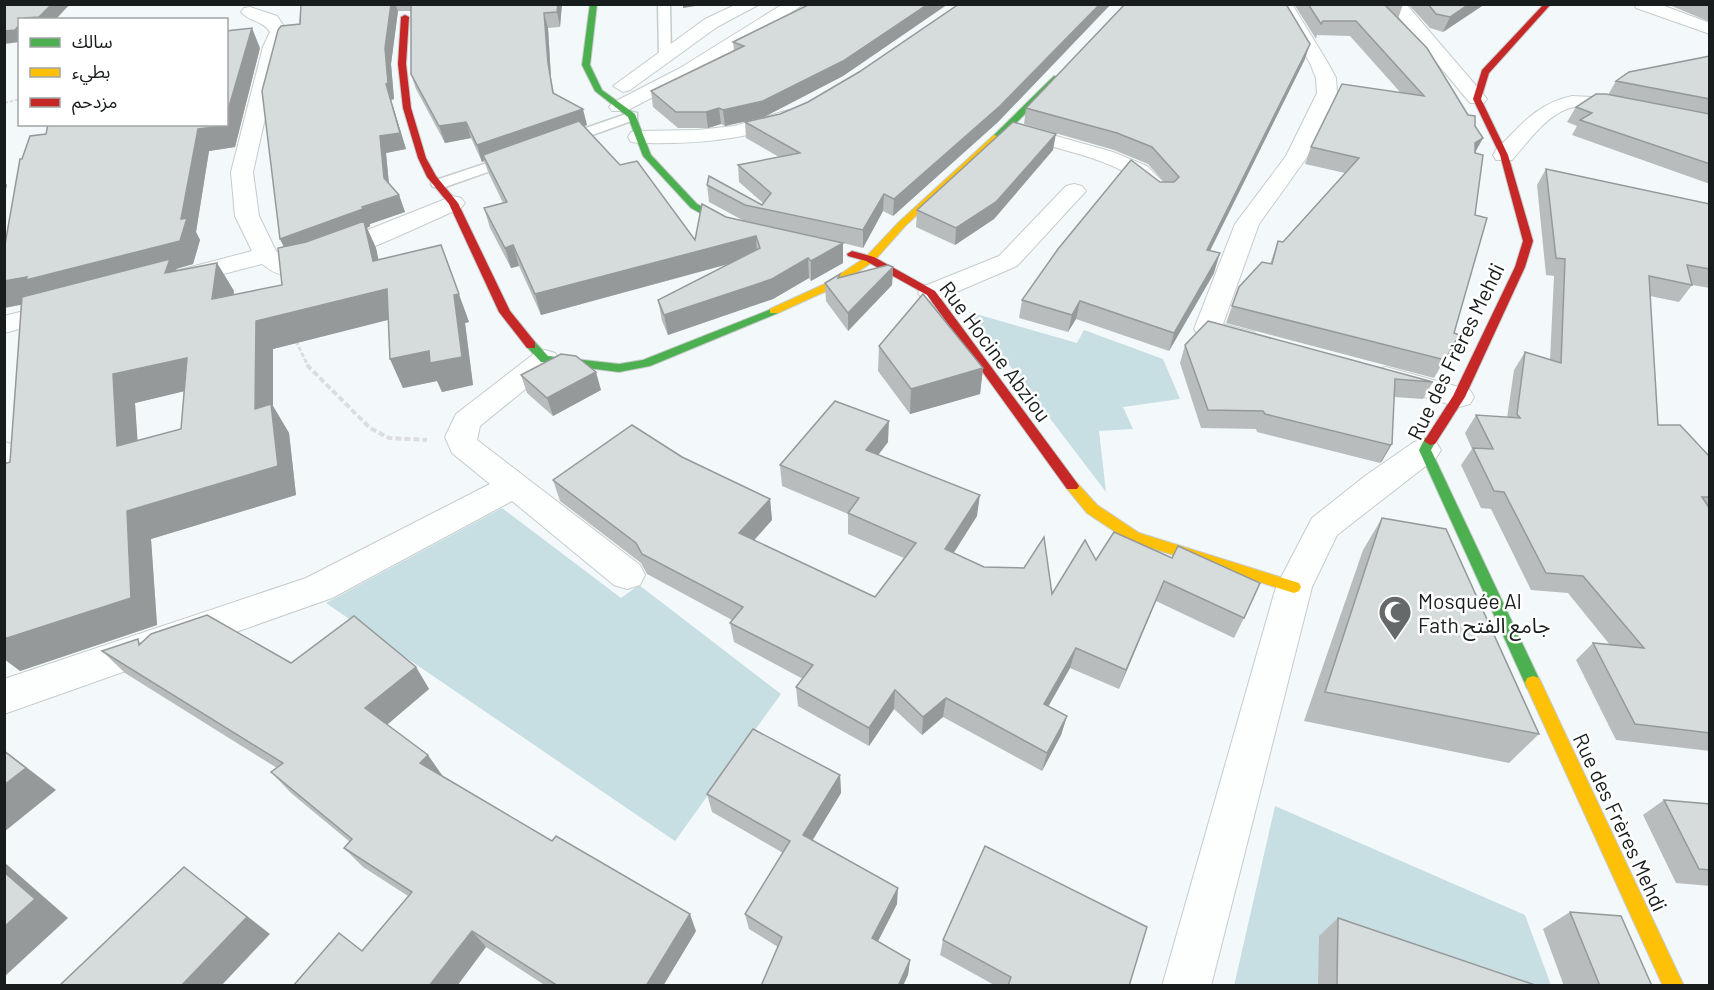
<svg xmlns="http://www.w3.org/2000/svg" width="1714" height="990" viewBox="0 0 1714 990" font-family="Barlow,'Noto Sans Arabic',sans-serif">
<style>
.forest{fill:#c7dee2}
.lines{fill:none;stroke-linecap:round;stroke-linejoin:round}
.lane-casing{stroke:#c6cbcc;stroke-width:3}
.street-casing{stroke:#c6cbcc;stroke-width:2}
.fast-casing{stroke:#c6cbcc;stroke-width:2}
.slow-casing{stroke:#c6cbcc;stroke-width:2}
.jam-casing{stroke:#c6cbcc;stroke-width:2}
.path-far2{stroke:#dbddde;stroke-width:2;stroke-dasharray:4 1.5;stroke-linecap:butt}
.path-far1{stroke:#dbddde;stroke-width:3;stroke-dasharray:4.5 2;stroke-linecap:butt}
.path{stroke:#dbddde;stroke-width:4;stroke-dasharray:6 3;stroke-linecap:butt}
.lane{fill:#fdfefe;fill-rule:evenodd}
.street{fill:#fdfefe;fill-rule:evenodd}
.fast{fill:#4caf50;fill-rule:evenodd}
.slow{fill:#ffc107;fill-rule:evenodd}
.jam{fill:#c62828;fill-rule:evenodd}
.wall{fill:#b8bcbd;fill-rule:evenodd}
.shaded-wall{fill:#96999a}
.building{fill:#d6dbdc;stroke:#96999a;stroke-width:1.5;fill-rule:evenodd}
.labels{text-anchor:middle;dominant-baseline:central;stroke-width:5;stroke-linejoin:round;paint-order:stroke}
.street-label{font-size:21px;fill:#181c1d;stroke:#fff}
.poi-label{font-size:21px;fill:#181c1d;stroke:#fff;text-anchor:start}
</style>
<rect width="100%" height="100%" fill="#f3f9fa"/>
<!-- forest -->
<g class="forest">
<polygon points="969,312 1077,343 1084,330 1163,359 1180,399 1123,407 1133,429 1099,431 1106,492"/>
<polygon points="502,508 621,598 639,585 781,694 675,841 326,603"/>
<polygon points="1275,806 1525,915 1551,985 1234,986"/>
</g>
<g class="lines">
<defs>
<g id="lane">
<polygon points="658,4 670,4 671,56 665,60 659,56"/>
<polygon points="632,112 637,113 637,119 567,144 557,144 555,141 557,138"/>
<polygon points="514,154 521,158 519,161 445,187 433,187 431,184 433,181"/>
</g>
<g id="street">
<polygon points="737,4 760,4 717,27 630,90 623,92 613,86 705,19"/>
<polygon points="783,4 804,4 694,76 626,111 612,111 609,107 612,103 680,68"/>
<polygon points="1275,4 1292,4 1328,63 1336,78 1337,93 1307,157 1259,224 1223,324 1254,332 1258,338 1254,344 1244,347 1198,335 1194,329 1235,224 1286,156 1317,93 1316,78 1310,63"/>
<polygon points="1388,4 1406,4 1484,95 1487,99 1484,103 1470,103"/>
<polygon points="1634,4 1659,4 1710,23 1710,34 1636,8"/>
<path d="M250,7L277,16L288,32L281,47L253,172L259,216L276,251L288,259L297,258L453,196L461,198L465,203L461,208C426,223 314,278 282,274C274,274 268,268 262,264L177,286L168,283L164,278L168,273L252,251L235,216L231,172L263,47L270,32C262,20 250,22 241,12L244,8Z"/>
<path d="M1572,96L1610,98L1710,118V130C1677,123 1596,99 1567,109C1545,117 1527,143 1512,160H1496L1493,155L1496,150C1521,125 1536,104 1572,96Z"/>
<path d="M789,110L796,112L799,116L796,120C745,141 694,144 639,143L631,142L628,137L631,132L639,131L697,130L734,126Z"/>
<path d="M1013,124L1113,152L1147,166L1173,192L1169,197C1149,202 1145,185 1131,176C1102,156 1041,145 1006,134L1002,130L1006,126Z"/>
<polygon points="1074,184 1082,186 1086,191 1017,266 940,299 931,301 922,299 918,293 922,287 999,256 1066,186"/>
<polygon points="64,301 74,303 77,309 74,315 4,333 4,316"/>
<polygon points="545,350 555,353 559,359 555,365 480,426 477,440 640,565 645,575 640,585 627,589 614,585 512,501 332,598 4,714 4,679 306,578 490,484 452,453 445,437 456,414 535,353"/>
<polygon points="1386,367 1470,390 1474,397 1470,404 1459,407 1376,383 1371,376 1376,369"/>
<polygon points="1425,439 1436,442 1441,450 1436,458 1337,535 1312,587 1211,986 1162,986 1276,587 1312,518 1365,476 1414,442"/>
<path d="M4,442L15,445C24,460 24,495 16,510L4,513Z"/>
</g>
<g id="fast">
<polygon points="590,4 597,4 590,65 602,90 635,114 651,155 697,204 744,229 744,233 736,233 691,208 643,156 628,117 595,91 582,65"/>
<polygon points="1054,76 1061,78 1000,139 994,139 994,135"/>
<polygon points="774,308 780,311 778,313 650,366 619,372 541,362 525,345 531,341 535,342 548,356 619,364 643,360"/>
<polygon points="1430,437 1436,441 1431,450 1541,683 1539,688 1533,690 1527,688 1419,450 1425,438"/>
</g>
<g id="slow">
<polygon points="994,135 1001,137 905,226 874,261 835,287 778,313 770,313 770,309 827,283 866,257 899,222"/>
<polygon points="1072,481 1077,483 1097,505 1139,533 1299,583 1301,587 1299,591 1294,593 1129,541 1087,513 1065,486"/>
<polygon points="1533,676 1539,678 1684,986 1663,986 1525,683 1527,678"/>
</g>
<g id="jam">
<polygon points="1544,4 1551,4 1489,73 1481,99 1508,155 1533,241 1525,267 1465,397 1435,444 1430,445 1424,441 1453,396 1515,267 1523,241 1500,155 1473,99 1482,70"/>
<polygon points="405,15 409,17 406,64 411,108 426,158 436,176 458,203 510,311 535,342 535,348 527,348 499,312 449,204 427,177 418,158 403,108 398,64 401,17"/>
<polygon points="852,251 874,257 935,291 1077,483 1079,486 1077,489 1067,489 927,295 866,261 848,256 847,254"/>
</g>
</defs>
<!-- lane casing -->
<use href="#lane" class="lane-casing"/>
<!-- street casing -->
<use href="#street" class="street-casing"/>
<!-- fast casing -->
<use href="#fast" class="fast-casing"/>
<!-- slow casing -->
<use href="#slow" class="slow-casing"/>
<!-- jam casing -->
<use href="#jam" class="jam-casing"/>
<!-- path-far2 -->
<polyline class="path-far2" points="4,103 20,99"/>
<!-- path-far1 -->
<polyline class="path-far1" points="296,341 308,366"/>
<!-- path -->
<polyline class="path" points="307,365 370,428 389,438 427,440"/>
<!-- lane -->
<use href="#lane" class="lane"/>
<!-- street -->
<use href="#street" class="street"/>
<!-- fast -->
<use href="#fast" class="fast"/>
<!-- slow -->
<use href="#slow" class="slow"/>
<!-- jam -->
<use href="#jam" class="jam"/>
</g>
<!-- wall -->
<g class="wall">
<polygon points="4,4 70,4 55,20 20,20"/>
<path d="M301,4H562L560,27L548,28L551,78L554,93L587,125L584,126L620,165L695,240L726,217L746,222L709,202L707,185L762,205L763,203L739,182L738,165L779,157L746,138L745,122L780,114L808,102L859,72L959,4H1111L998,122L893,216L883,211L863,248L843,243V263L811,281L809,278L773,299L668,335L662,321L658,300L729,264L541,315L519,266L511,268L490,228L484,208L503,203L489,174L484,161L482,162L471,138L445,143L416,89L411,74V11H398L391,64L394,99L391,100L406,149L386,153L389,184L399,195L405,212L370,224V226L367,228L376,248L378,260L441,245L469,322L465,323L473,385L442,392L437,381L403,388L390,359L388,320L273,349V406L289,433L296,495L151,539L157,625L20,671L10,462L21,305L4,308V250L226,124L260,48L235,147L209,151L196,232L200,240L193,264L176,269L177,271L217,263L234,291L233,295L282,285L284,247L280,239ZM184,391L181,429L137,441L135,403Z"/>
<polygon points="810,4 948,4 843,76 764,117 725,126 721,124 708,128 678,128 653,107 651,91 734,50 733,42"/>
<polygon points="1294,4 1403,4 1398,19 1475,126 1483,138 1475,153 1454,333 1459,335 1434,378 1226,323 1239,287 1270,264 1278,241 1283,242 1345,173 1305,164 1311,147 1400,92 1350,36 1317,35 1316,39"/>
<polygon points="1408,4 1485,4 1443,32 1430,28"/>
<polygon points="1667,4 1710,4 1710,22"/>
<polygon points="1710,56 1710,184 1572,135 1577,126 1567,122 1576,107 1608,95 1616,81"/>
<polygon points="1305,59 1210,250 1214,273 1169,351 1076,319 1068,332 1019,318 1022,300 1160,182 1164,182 1148,164 1114,150 1024,124 1026,108"/>
<polygon points="1053,150 994,219 955,245 916,227 917,210"/>
<polygon points="1546,169 1710,204 1710,288 1692,285 1679,302 1650,296 1658,425 1710,457 1710,751 1616,740 1576,660 1593,643 1610,645 1568,593 1531,590 1491,509 1481,508 1461,465 1472,449 1465,433 1476,415 1507,418 1514,370 1525,352 1550,360 1554,276 1546,275 1537,185"/>
<polygon points="893,267 892,285 848,331 826,301 825,283 841,277"/>
<polygon points="1185,345 1433,382 1423,399 1394,397 1392,444 1382,461 1380,463 1257,432 1256,429 1201,428 1180,363"/>
<polygon points="879,346 983,368 980,394 910,414 878,371"/>
<polygon points="521,375 601,390 553,416 527,393"/>
<polygon points="888,442 878,455 977,516 953,553 984,567 1052,594 1096,560 1114,532 1244,618 1234,638 1156,601 1119,689 1070,668 1048,706 1067,716 1061,735 1042,771 943,717 922,735 894,709 869,746 798,706 796,687 803,679 734,642 730,623 732,620 647,574 641,563 560,501 553,480 682,457 770,499 772,520 754,540 875,597 904,558 848,534 848,514 782,486 780,465"/>
<polygon points="1382,518 1539,734 1509,763 1304,721 1363,550"/>
<polygon points="142,642 291,663 416,667 429,689 387,724 442,775 442,776 696,931 663,986 546,986 486,947 457,986 293,986 362,951 408,896 363,867 344,848 350,842 291,793 271,772 277,768 125,673 102,651"/>
<polygon points="840,775 841,793 812,840 897,904 878,941 910,960 908,975 778,947 749,929 745,914 783,853 712,812 707,794"/>
<polygon points="1664,800 1710,804 1710,886 1676,883 1643,815"/>
<polygon points="1570,912 1652,986 1564,986 1543,929"/>
<polygon points="1338,918 1538,986 1318,986 1319,936"/>
<polygon points="943,940 1129,986 996,986 940,955"/>
</g>
<!-- shaded-wall -->
<g class="shaded-wall">
<polygon points="52,4 70,4 55,20 41,20 39,17"/>
<polygon points="391,4 395,4 398,11 391,64 394,99 391,100 406,149 386,153 390,195 384,178 380,136 386,84 385,48"/>
<polygon points="558,4 562,4 560,27 557,12"/>
<polygon points="683,4 708,4 683,8"/>
<polygon points="928,4 948,4 843,76 764,117 725,126 723,110"/>
<polygon points="1100,4 1111,4 998,122 893,216 894,199"/>
<polygon points="1469,4 1485,4 1443,32 1450,17"/>
<polygon points="544,13 548,28 551,78 557,109 548,63"/>
<polygon points="20,24 20,42 4,44 4,31"/>
<polygon points="252,28 260,48 235,147 209,151 196,232 200,240 193,264 176,269 187,286 42,300 4,308 4,281 181,219 198,129 226,124 226,117"/>
<polygon points="1310,44 1305,59 1202,267 1207,250"/>
<polygon points="719,108 721,124 708,128 706,112"/>
<polygon points="583,109 587,125 485,160 483,155 484,161 482,162 477,145"/>
<polygon points="466,122 471,138 445,143 439,126"/>
<polygon points="1056,134 1053,150 994,219 955,245 956,228"/>
<polygon points="1483,138 1474,154 1475,143"/>
<polygon points="4,181 7,185 4,199"/>
<polygon points="884,194 883,211 863,248 863,230"/>
<polygon points="399,195 405,212 370,224 370,226 367,228 376,248 385,289 289,257 280,239 362,207"/>
<polygon points="756,236 757,256 541,315 535,294"/>
<polygon points="843,243 843,263 811,281 811,261"/>
<polygon points="441,245 469,322 465,323 473,385 442,392 437,381 403,388 390,359 429,351"/>
<polygon points="513,245 519,266 511,268 505,248"/>
<polygon points="1220,253 1214,273 1169,351 1174,333"/>
<polygon points="808,258 809,278 773,299 668,335 664,315"/>
<polygon points="217,263 234,291 229,327 212,299"/>
<polygon points="893,267 892,285 848,331 848,313"/>
<polygon points="387,289 399,317 273,349 273,406 289,433 296,495 151,539 157,625 20,671 4,659 4,639 127,511 255,409 256,321"/>
<polygon points="1080,301 1076,319 1068,332 1072,315"/>
<polygon points="187,358 206,386 135,403 140,475 117,446 113,374"/>
<polygon points="983,368 980,394 910,414 911,389"/>
<polygon points="596,372 601,390 553,416 547,398"/>
<polygon points="889,421 888,442 866,471 866,450"/>
<polygon points="1392,444 1382,461 1380,463 1390,445"/>
<polygon points="980,495 977,516 943,570 945,549"/>
<polygon points="770,499 772,520 742,554 739,533"/>
<polygon points="1164,581 1156,601 1119,689 1126,670"/>
<polygon points="1076,648 1070,668 1039,723 1044,704"/>
<polygon points="416,667 429,689 381,730 365,708"/>
<polygon points="895,690 894,709 869,746 869,728"/>
<polygon points="946,698 943,717 922,735 923,717"/>
<polygon points="1067,716 1061,735 1042,771 1047,753"/>
<polygon points="4,750 56,790 4,832"/>
<polygon points="428,755 442,775 434,783 420,763"/>
<polygon points="840,775 841,793 805,853 803,835"/>
<polygon points="4,862 68,918 4,977"/>
<polygon points="184,867 270,934 221,986 181,986"/>
<polygon points="898,888 897,904 872,953 872,938"/>
<polygon points="690,914 696,931 663,986 646,986"/>
<polygon points="472,931 486,947 457,986 429,986"/>
<polygon points="910,960 908,975 903,986 898,986"/>
</g>
<!-- building -->
<g class="building">
<polygon points="4,4 52,4 39,17 24,18 22,20 20,20 20,24 15,30 4,31"/>
<polygon points="301,4 391,4 385,48 388,83 386,84 400,133 380,136 384,178 399,195 362,207 363,209 280,239 262,91 278,30 281,26 300,24"/>
<polygon points="411,4 558,4 557,12 544,13 548,63 553,93 583,109 477,145 466,122 439,126 411,74"/>
<polygon points="810,4 928,4 843,61 763,101 723,110 719,108 706,112 676,112 651,91 744,46 733,42"/>
<polygon points="959,4 1100,4 1000,106 894,199 884,194 863,230 745,205 707,185 709,176 762,205 771,193 738,165 800,153 745,122 780,114 808,102 859,72"/>
<polygon points="1125,4 1286,4 1310,44 1207,250 1220,253 1219,255 1174,333 1080,301 1072,315 1022,300 1058,249 1131,160 1160,182 1174,182 1179,177 1152,147 1117,133 1026,108"/>
<polygon points="1308,4 1384,4 1427,48 1468,115 1475,116 1475,126 1483,138 1475,143 1475,153 1483,155 1475,215 1487,218 1454,333 1459,335 1445,360 1232,306 1239,287 1262,262 1272,264 1278,241 1283,242 1359,158 1311,147 1342,84 1424,96 1356,21 1323,21 1321,24"/>
<polygon points="1428,4 1469,4 1450,17 1436,14"/>
<polygon points="252,28 226,117 226,31"/>
<polygon points="1710,56 1710,99 1616,81 1629,72"/>
<polygon points="1596,94 1606,94 1710,114 1710,164 1580,120 1592,113 1576,107"/>
<polygon points="579,121 620,165 637,161 695,240 702,204 726,217 843,243 811,261 808,258 772,279 664,315 658,300 760,248 756,236 535,294 513,245 505,248 484,208 507,202 483,155"/>
<polygon points="1013,122 1056,134 996,202 956,228 917,210"/>
<polygon points="48,124 225,124 224,126 198,129 181,219 187,218 180,241 26,280 27,277 4,281 4,250 20,159 22,159 30,136 46,134"/>
<polygon points="1546,169 1710,204 1710,269 1687,265 1692,285 1649,276 1658,425 1680,425 1710,457 1710,497 1702,497 1710,509 1710,733 1635,724 1593,643 1644,648 1583,576 1546,573 1504,492 1494,491 1473,448 1493,449 1476,415 1520,418 1517,414 1525,352 1561,363 1565,259 1556,258"/>
<path d="M364,221L373,261L441,245L459,294L454,295L462,357L430,363L429,351L390,359L387,289L256,321L255,409L271,404L278,466L127,511L131,598L4,639V464L10,462L22,297L170,259L165,273L217,263L212,299L282,285L278,248L306,242ZM187,358L181,429L117,446L113,374Z"/>
<polygon points="888,265 893,267 848,313 825,283 840,274 838,278"/>
<polygon points="923,294 983,368 911,389 879,346"/>
<polygon points="1208,321 1433,382 1395,379 1392,444 1390,445 1265,414 1263,411 1208,410 1185,345"/>
<polygon points="561,354 576,356 596,372 547,398 521,375"/>
<polygon points="835,401 889,421 866,450 980,495 945,549 984,567 1024,568 1044,537 1052,594 1085,540 1096,560 1114,532 1172,558 1178,546 1260,583 1244,618 1164,581 1126,670 1076,648 1044,704 1067,716 1047,753 946,698 923,717 895,690 869,728 796,687 813,665 730,623 743,607 642,554 636,543 553,480 632,425 682,457 770,499 739,533 875,597 916,543 848,513 859,498 780,465"/>
<polygon points="1382,518 1446,529 1539,734 1325,692"/>
<polygon points="207,615 291,663 354,616 416,667 365,708 428,755 420,763 552,841 556,836 690,914 646,986 558,986 472,931 429,986 293,986 339,933 362,951 412,892 344,848 352,839 271,772 283,763 102,651 138,639 139,645 151,634"/>
<polygon points="753,729 840,775 803,835 898,888 872,938 910,960 898,986 761,986 782,937 745,914 790,841 707,794"/>
<polygon points="4,751 26,768 4,785"/>
<polygon points="1664,800 1710,804 1710,870 1699,869"/>
<polygon points="985,846 1147,927 1129,986 1008,986 1011,977 943,940"/>
<polygon points="184,867 247,917 181,986 59,986"/>
<polygon points="4,872 35,899 4,927"/>
<polygon points="1570,912 1621,916 1652,986 1600,986"/>
<polygon points="1338,918 1538,986 1337,986"/>
</g>
<!-- icons -->
<defs>
<symbol id="mosque-pin" viewBox="-11 -11 22 30"><path d="M0 17L-7.5 6A9.5 9.5 0 1 1 7.5 6Z" fill="#65696a" stroke="#fff"/><path d="M3.5-4.9A6 6 0 1 0 3.5 4.9A5 5 0 1 1 3.5-4.9Z" fill="#fff"/></symbol>
</defs>
<g fill-rule="evenodd">
<use href="#mosque-pin" x="1376" y="593" width="38" height="52"/>
</g>
<g class="labels">
<!-- street labels -->
<g class="street-label">
<text transform="translate(996 351) rotate(53)">Rue Hocine Abziou</text>
<text transform="translate(1455 351) rotate(-64)">Rue des Frères Mehdi</text>
<text transform="translate(1621 822) rotate(65)">Rue des Frères Mehdi</text>
</g>
<!-- poi labels -->
<g class="poi-label">
<text x="1418" y="600">Mosquée Al<tspan x="1418" dy="24">Fath جامع الفتح</tspan></text>
</g>
</g>
<!-- border -->
<rect width="1714" height="990" fill="none" stroke="#181c1d" stroke-width="12"/>
<!-- legend -->
<rect x="18" y="18" width="210" height="108" fill="#ffffff" stroke="#a3a4a5" stroke-width="1.5"/>
<rect x="30" y="38" width="30" height="9" fill="#4caf50" stroke="#a3a4a5" stroke-width="1.5"/>
<text x="72" y="48" font-size="18" fill="#181c1d">سالك</text>
<rect x="30" y="68" width="30" height="9" fill="#ffc107" stroke="#a3a4a5" stroke-width="1.5"/>
<text x="72" y="78" font-size="18" fill="#181c1d">بطيء</text>
<rect x="30" y="98" width="30" height="9" fill="#c62828" stroke="#a3a4a5" stroke-width="1.5"/>
<text x="72" y="108" font-size="18" fill="#181c1d">مزدحم</text>
</svg>
